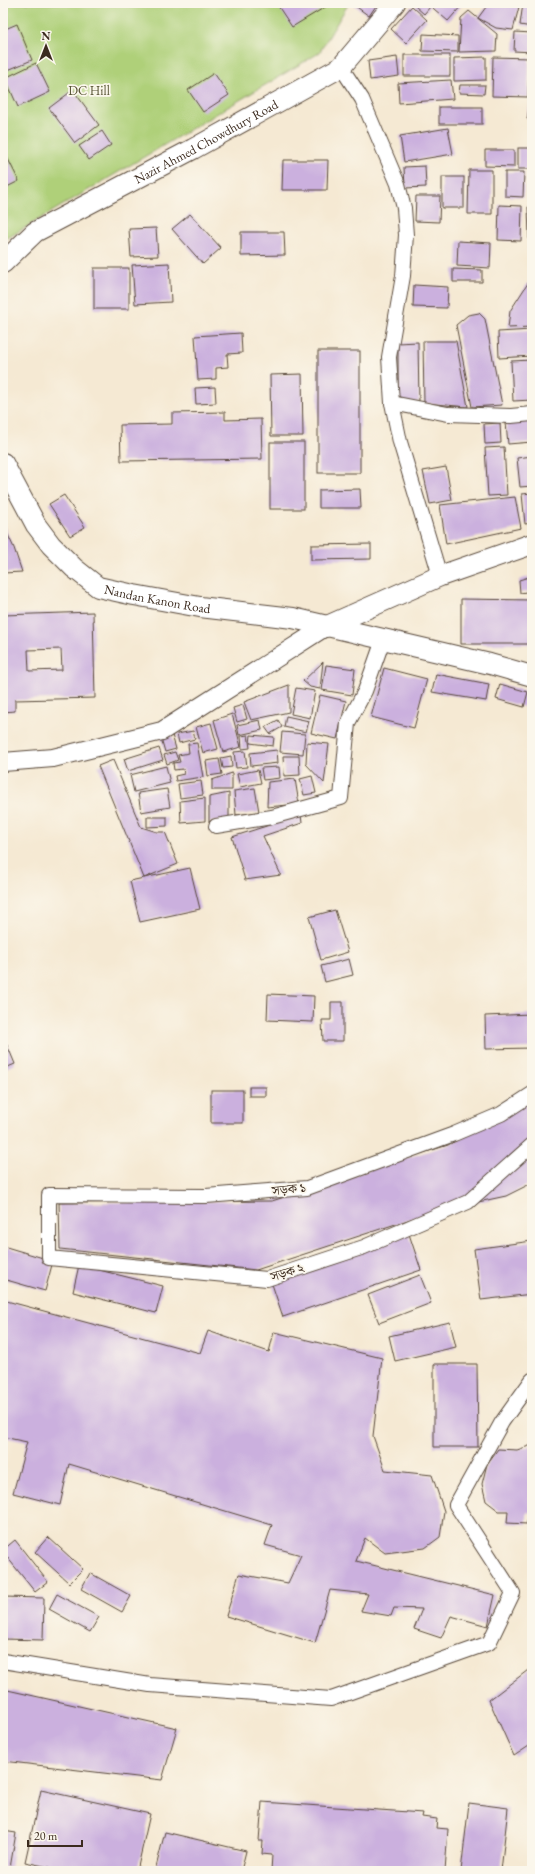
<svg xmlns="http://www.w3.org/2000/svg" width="535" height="1874" viewBox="0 0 535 1874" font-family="'EB Garamond','Noto Serif Bengali',serif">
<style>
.green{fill:#afd079;stroke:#757d4c}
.building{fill:#cbb0de;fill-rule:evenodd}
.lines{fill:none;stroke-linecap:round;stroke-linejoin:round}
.minor-casing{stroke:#574739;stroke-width:16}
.tertiary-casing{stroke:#574739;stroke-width:20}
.secondary-casing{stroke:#574739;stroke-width:22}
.minor{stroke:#fff;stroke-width:14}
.tertiary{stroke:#fff;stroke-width:18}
.secondary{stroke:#fff;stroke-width:20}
.labels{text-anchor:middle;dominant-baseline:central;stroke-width:3.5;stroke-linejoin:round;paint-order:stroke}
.park-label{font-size:13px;fill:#585435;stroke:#fbf7ec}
.street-label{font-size:13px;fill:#3b2a1e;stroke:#fbf7ec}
</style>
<rect width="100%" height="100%" fill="#fbf7ec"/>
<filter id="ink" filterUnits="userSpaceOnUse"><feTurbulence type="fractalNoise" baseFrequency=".025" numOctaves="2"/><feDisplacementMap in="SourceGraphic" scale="8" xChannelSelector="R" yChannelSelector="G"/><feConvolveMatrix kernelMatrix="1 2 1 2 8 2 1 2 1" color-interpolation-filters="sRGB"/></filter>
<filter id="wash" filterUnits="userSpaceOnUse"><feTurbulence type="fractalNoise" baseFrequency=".012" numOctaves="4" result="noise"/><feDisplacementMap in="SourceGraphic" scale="16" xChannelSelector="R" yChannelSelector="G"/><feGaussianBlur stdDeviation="0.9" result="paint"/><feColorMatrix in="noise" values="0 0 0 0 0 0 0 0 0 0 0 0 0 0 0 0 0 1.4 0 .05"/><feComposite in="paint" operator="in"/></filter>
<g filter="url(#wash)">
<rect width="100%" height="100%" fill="#f5e9d3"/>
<!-- green -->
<polygon class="green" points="3,3 349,3 319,53 6,239 3,243"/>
<g id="blocks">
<!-- building -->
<g class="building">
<polygon points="282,3 325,3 327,6 292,27 278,6"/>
<polygon points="355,3 378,3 369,16 354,5"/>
<polygon points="418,3 426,3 430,7 424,14 415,6"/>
<polygon points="427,3 459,3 462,5 448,21"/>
<polygon points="489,3 500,3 519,7 513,30 496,28 478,18"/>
<polygon points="523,3 532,3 532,27 520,25"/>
<polygon points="412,6 427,20 406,43 391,29"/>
<polygon points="469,11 497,34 496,51 459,52 461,18"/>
<polygon points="17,24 32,60 3,72 3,30"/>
<polygon points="515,32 532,33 532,52 514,51"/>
<polygon points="423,34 458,36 458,52 422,51"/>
<rect x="404" y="55" width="46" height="21"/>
<polygon points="397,57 399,76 370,80 368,61"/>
<polygon points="486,57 486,80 454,81 454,58"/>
<polygon points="493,57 529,58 528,97 492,96"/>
<polygon points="36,63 50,92 18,107 5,78"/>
<polygon points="214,73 229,95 203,112 188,90"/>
<polygon points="451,80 453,99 399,103 398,83"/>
<polygon points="460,85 485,85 484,94 459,93"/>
<polygon points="73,90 99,125 75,143 49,108"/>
<polygon points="530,101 532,102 532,120 527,119"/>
<rect x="439" y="107" width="43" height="17"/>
<polygon points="448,128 453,154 404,162 400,136"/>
<polygon points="102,131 111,145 89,160 79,146"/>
<rect x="518" y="148" width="14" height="21"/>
<polygon points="3,149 19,181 3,189"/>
<polygon points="485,150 514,150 514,167 485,166"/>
<polygon points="283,160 328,160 327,190 282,190"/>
<polygon points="425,166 426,187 405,188 404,167"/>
<polygon points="469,170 492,170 492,214 468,214"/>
<polygon points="505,172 524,172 523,197 505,196"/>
<rect x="442" y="177" width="22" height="31"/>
<polygon points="416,196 440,196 439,222 415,221"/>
<polygon points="499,205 522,206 521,241 498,240"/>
<polygon points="532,206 532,267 530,267 528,207"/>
<polygon points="190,214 221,248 203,264 172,229"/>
<polygon points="156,228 158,256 131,257 129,229"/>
<polygon points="241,232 284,232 285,255 241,256"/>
<polygon points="458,241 491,243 490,268 457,266"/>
<polygon points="169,263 171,302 135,304 132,265"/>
<rect x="94" y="268" width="35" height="41"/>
<polygon points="453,269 482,270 482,282 453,282"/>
<polygon points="532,277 532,327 508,328 510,311"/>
<polygon points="414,285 448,287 447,308 413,307"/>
<polygon points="479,313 485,319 502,405 472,407 456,325 468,315"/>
<polygon points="532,330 532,356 499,358 498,332"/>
<polygon points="241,333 242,353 227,354 228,367 216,368 216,379 198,380 195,336"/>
<polygon points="423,341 456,341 468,407 424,403"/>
<polygon points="418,342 419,402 398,403 398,343"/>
<rect x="318" y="351" width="42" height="122"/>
<polygon points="532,360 532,400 513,401 511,361"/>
<polygon points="302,374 303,436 271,436 270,375"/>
<polygon points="215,387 216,403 196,404 195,388"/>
<polygon points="225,412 225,420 261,419 262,459 121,461 120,425 172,424 172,413"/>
<polygon points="532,421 532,442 508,444 506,423"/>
<polygon points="500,423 501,443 485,444 484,424"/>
<rect x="270" y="442" width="34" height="67"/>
<polygon points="504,447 507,495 488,496 485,448"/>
<polygon points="532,456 532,486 520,487 517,458"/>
<polygon points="446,467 452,500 430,504 423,471"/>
<polygon points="360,489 361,508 319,508 319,490"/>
<polygon points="532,493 532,523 525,524 522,494"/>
<polygon points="64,495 85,527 70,536 49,504"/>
<polygon points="515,497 521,528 446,544 440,505"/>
<polygon points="3,524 14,548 22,572 3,573"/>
<polygon points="371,544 371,559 311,560 311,545"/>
<polygon points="532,576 532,591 520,593 519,580"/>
<polygon points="461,599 532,600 532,644 461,644"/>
<path d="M93,612L95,698L15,700V711L3,712V615ZM61,649L62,670L29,671L28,650Z"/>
<polygon points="323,662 320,689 310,687 303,681"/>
<polygon points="326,665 355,669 352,695 322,690"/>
<polygon points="384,668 427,679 414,728 371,717"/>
<polygon points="436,674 489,684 486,701 432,692"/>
<polygon points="500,684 528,692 524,707 496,699"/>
<polygon points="289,685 289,712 251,720 244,702"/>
<polygon points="296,688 315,691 310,718 291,714"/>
<polygon points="320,695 346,701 337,739 311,733"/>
<polygon points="243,705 247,719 237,722 233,708"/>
<polygon points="232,714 241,747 223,752 214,720"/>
<polygon points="286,716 309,721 306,732 284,727"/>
<polygon points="260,720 262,730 239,735 237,725"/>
<polygon points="278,720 282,727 270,734 265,727"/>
<polygon points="211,723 218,749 203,753 196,727"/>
<polygon points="193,731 195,739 179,743 177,734"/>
<polygon points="282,732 305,734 303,754 280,752"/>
<polygon points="172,735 176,749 165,752 161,738"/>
<polygon points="248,735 250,748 242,749 241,736"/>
<polygon points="251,735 274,737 273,746 250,743"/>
<polygon points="307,742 329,744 324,783 306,764"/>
<polygon points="197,743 203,777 176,781 175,776 184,774 183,769 174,770 173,763 180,762 178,755 189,753 188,744"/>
<polygon points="159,748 163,760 128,771 124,759"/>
<polygon points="277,750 278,763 251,766 250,753"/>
<polygon points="245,751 247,767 236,768 234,752"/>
<polygon points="175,752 178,760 167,764 164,755"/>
<polygon points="231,756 232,767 223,768 221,758"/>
<polygon points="283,756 299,756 300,775 284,776"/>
<polygon points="219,759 222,774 208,776 206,761"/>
<polygon points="113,760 141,827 157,832 165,832 178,864 144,878 98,766"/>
<polygon points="166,766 170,783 134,792 130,775"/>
<polygon points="279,767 280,778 263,780 261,768"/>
<polygon points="258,770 261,783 240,787 237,774"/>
<polygon points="232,773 232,790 212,790 212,780"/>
<polygon points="312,776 316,793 304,795 300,779"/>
<polygon points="295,779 299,804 267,807 268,782"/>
<polygon points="201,781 203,795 180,798 178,784"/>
<polygon points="255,788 259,812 236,815 234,791"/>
<polygon points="167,789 170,807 141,812 138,793"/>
<polygon points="229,793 229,820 209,822 209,797"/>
<polygon points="205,798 205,821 181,823 180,801"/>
<polygon points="301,815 302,823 263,836 281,875 245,880 232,837"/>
<polygon points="147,817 167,817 167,826 147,827"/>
<polygon points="190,868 200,909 140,922 130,881"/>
<polygon points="335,910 348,952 321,960 309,917"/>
<polygon points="349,959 353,975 325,982 321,966"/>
<polygon points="268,994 314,996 313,1022 267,1020"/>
<polygon points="331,1002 343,1002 343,1041 323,1041 322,1020 331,1020"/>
<polygon points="531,1014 532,1048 486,1049 485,1016"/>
<polygon points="3,1035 15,1064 3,1069"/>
<rect x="249" y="1087" width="17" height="9"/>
<rect x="211" y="1090" width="32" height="33"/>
<polygon points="532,1098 532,1183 506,1196 432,1212 256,1270 60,1249 59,1203 272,1201 448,1145"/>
<polygon points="409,1234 421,1270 283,1317 271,1281"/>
<polygon points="532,1241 532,1294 481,1300 474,1249"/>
<polygon points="3,1246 53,1261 45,1291 3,1279"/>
<polygon points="79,1265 163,1286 156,1313 73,1292"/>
<polygon points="420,1275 431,1303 379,1323 368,1295"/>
<polygon points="3,1300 200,1353 208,1331 269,1352 274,1332 382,1358 373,1436 385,1470 432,1475 444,1511 440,1537 425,1548 385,1553 365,1538 356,1561 495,1595 488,1626 451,1616 441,1638 414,1629 422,1609 394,1608 391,1616 361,1611 368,1594 330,1590 315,1643 226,1616 239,1574 288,1583 301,1555 265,1545 272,1525 69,1464 60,1505 13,1493 27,1442 3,1437 3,1392 8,1375 3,1375"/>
<polygon points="450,1322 456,1347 395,1361 389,1336"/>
<polygon points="434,1364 477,1364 478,1447 434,1447"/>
<polygon points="532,1445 532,1513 527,1512 527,1524 507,1523 508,1511 499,1511 486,1501 482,1484 487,1464 498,1449 517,1450"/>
<polygon points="48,1537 83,1569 69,1583 35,1552"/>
<polygon points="15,1540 48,1582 35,1592 3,1552 3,1550"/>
<polygon points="90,1573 131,1596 122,1612 81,1589"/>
<polygon points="57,1594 99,1617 90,1632 49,1609"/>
<polygon points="3,1597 44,1598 43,1640 3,1639"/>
<polygon points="532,1667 532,1744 514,1756 489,1700"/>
<polygon points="3,1689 177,1728 162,1780 3,1761"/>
<polygon points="41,1790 150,1814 137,1871 67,1871 25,1862"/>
<polygon points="262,1802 423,1813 422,1817 437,1819 436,1828 448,1829 445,1871 271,1871 272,1855 262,1854 263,1841 259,1841"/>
<polygon points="469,1803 508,1808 501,1871 461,1871"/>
<polygon points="3,1831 16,1833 10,1868 3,1867"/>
<polygon points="165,1832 246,1851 241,1871 155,1871"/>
</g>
</g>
</g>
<g filter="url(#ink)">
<use href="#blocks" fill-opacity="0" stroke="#574739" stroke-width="1"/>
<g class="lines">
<defs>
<g id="minor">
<polyline points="341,67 362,99 398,184 404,208 406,235 403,276 389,357 392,403 400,442 440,576"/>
<polyline points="392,403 448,414 511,416 532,414"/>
<polyline points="216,826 272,817 341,798 348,723 365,691 383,640"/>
<polyline points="532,1094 501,1114 454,1134 307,1188 206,1196 49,1195 49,1258 267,1279 364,1247 468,1202 532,1145"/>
<polyline points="3,1661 150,1685 331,1699 489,1643 513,1593 456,1505 502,1422 532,1380"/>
</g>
<polyline id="tertiary" points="3,762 53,758 162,731 325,627"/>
<g id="secondary">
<path id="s1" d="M3,263L35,232L193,149L341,67L395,3"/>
<path id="s2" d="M3,463L36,525L51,545L74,568L98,587L134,595L200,607L293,618L490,664L532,676"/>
<polyline points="325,627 440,576 532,544"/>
</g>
</defs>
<!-- minor casing -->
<use href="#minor" class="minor-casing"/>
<!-- tertiary casing -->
<use href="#tertiary" class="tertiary-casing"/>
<!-- secondary casing -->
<use href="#secondary" class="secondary-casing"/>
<!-- minor -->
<use href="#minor" class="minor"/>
<!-- tertiary -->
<use href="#tertiary" class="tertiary"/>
<!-- secondary -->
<use href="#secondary" class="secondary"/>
</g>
</g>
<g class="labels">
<!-- park labels -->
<g class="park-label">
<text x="89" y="90">DC Hill</text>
</g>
<!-- street labels -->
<g class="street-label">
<text stroke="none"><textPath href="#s1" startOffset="238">Nazir Ahmed Chowdhury Road</textPath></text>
<text stroke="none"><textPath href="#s2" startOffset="219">Nandan Kanon Road</textPath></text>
<text transform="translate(289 1189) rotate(-6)">সড়ক ১</text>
<text transform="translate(287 1272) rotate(-17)">সড়ক ২</text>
</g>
</g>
<!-- margin -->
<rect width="535" height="1874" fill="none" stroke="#fbf7ec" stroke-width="16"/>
<!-- north arrow -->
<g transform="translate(46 46)" stroke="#fbf7ec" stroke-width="3" paint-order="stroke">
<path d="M0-3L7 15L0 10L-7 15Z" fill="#3b2a1e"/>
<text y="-6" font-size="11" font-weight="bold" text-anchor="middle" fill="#3b2a1e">N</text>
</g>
<!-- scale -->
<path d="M28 1840v6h54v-6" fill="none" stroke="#3b2a1e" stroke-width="2"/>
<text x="34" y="1840" font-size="12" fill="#3b2a1e" stroke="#fbf7ec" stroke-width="3" paint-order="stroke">20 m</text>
</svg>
